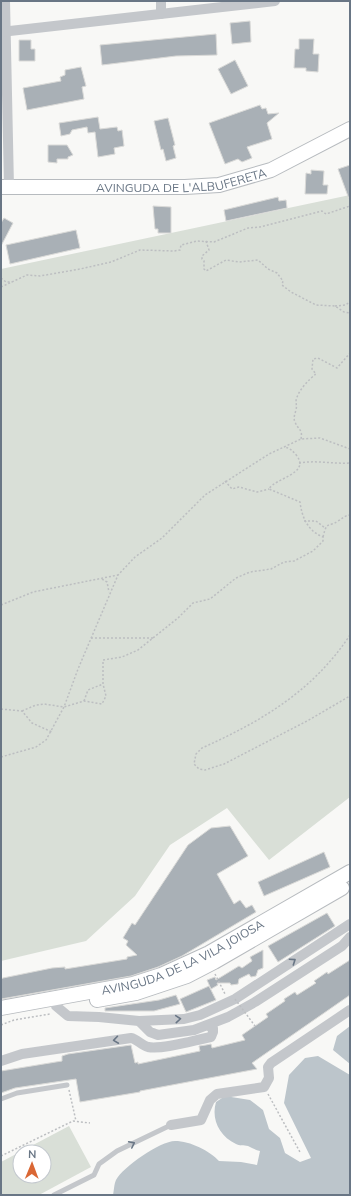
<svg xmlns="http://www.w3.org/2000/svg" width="351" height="1196" viewBox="0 0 351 1196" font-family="Mulish,sans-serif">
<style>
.green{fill:#d9dfd7;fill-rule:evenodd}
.water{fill:#bcc5cb}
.building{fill:#a9b0b6;stroke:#dadad8}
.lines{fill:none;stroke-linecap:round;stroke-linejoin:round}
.secondary-casing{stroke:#b7bbbf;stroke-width:16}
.path{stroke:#bcbec1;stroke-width:1.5;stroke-dasharray:2 2;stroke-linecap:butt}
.lane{stroke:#c4c7cb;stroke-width:5}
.street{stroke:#c4c7cb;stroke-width:10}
.secondary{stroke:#fff;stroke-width:14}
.path-bridge{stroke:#bcbec1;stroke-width:1.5;stroke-dasharray:2 2;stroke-linecap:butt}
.oneway{stroke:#697685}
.labels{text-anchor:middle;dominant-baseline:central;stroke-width:4;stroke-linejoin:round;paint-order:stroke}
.street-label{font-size:12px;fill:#697685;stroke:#fff}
</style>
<rect width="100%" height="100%" fill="#f8f8f6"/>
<!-- green -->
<g class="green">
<polygon points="350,195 350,797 269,860 227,808 170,845 135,896 86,941 1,961 1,269"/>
<path d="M69,1126L91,1167L39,1195H1V1162ZM20,1152H44V1176H20Z"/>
</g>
<!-- water -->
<g class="water">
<polygon points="350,1026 350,1064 333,1050 337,1036"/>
<path d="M318,1056L350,1075V1195H113C114,1191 114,1184 116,1180C123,1167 160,1141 175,1141C190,1141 210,1151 219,1161L241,1162L257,1165L260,1151C256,1150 252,1148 248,1146C244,1145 239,1146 236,1144C219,1136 211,1119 216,1102L225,1096L250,1100L263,1110L269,1129L280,1138L285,1153L300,1162L311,1158L284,1103L289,1075L305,1058Z"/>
</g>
<!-- building -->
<g class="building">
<polygon points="250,21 251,42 232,44 230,23"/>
<polygon points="216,34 217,55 176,56 102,65 100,45"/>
<polygon points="299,39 314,39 313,54 319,54 318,72 306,71 306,68 294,68 295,49 299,49"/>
<polygon points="19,40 31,40 31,49 35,49 35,61 19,61"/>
<polygon points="235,60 248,86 231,94 218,69"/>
<polygon points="81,67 86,86 82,87 84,99 27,110 23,88 61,81 60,77 65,75 65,70"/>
<polygon points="260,105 262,109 266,108 268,114 279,113 267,123 272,139 247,147 252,158 242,162 238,159 225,164 209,123"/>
<polygon points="98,117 100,129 117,127 118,131 122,130 124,146 114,148 115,154 98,157 95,132 88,133 87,127 72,130 70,134 61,136 59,123"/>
<polygon points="168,118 175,145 173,146 176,158 166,161 163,149 161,150 154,121"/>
<polygon points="48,145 67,145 73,155 68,157 68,159 57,159 57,163 48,162"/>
<polygon points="350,165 350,199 349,199 338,169"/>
<polygon points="311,170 324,171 323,185 328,185 327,194 305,194 306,173 311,174"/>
<polygon points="278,197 279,201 286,200 287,208 226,221 224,210"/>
<polygon points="153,206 171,207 171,233 158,233 158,229 155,229"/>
<polygon points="4,218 13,223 1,246 1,223"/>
<polygon points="76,230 80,248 10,264 6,245"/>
<polygon points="230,826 248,856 217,874 234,904 240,900 246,908 252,905 256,912 182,956 158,967 131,976 1,999 1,979 3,978 52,968 65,967 65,969 127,959 127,957 137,955 126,945 128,941 123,938 132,923 135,925 188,845 211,828"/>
<polygon points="324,852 330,867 264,896 258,882"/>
<polygon points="327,913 335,926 278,962 268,946"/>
<polygon points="263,950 263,968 258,970 256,976 251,977 249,974 239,979 238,984 231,985 230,983 217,983 218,985 211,989 207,980 215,977 216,980 239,966 242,968 252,961 250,957"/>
<polygon points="350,960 350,995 252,1063 257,1069 140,1091 140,1092 80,1102 76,1079 15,1088 1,1093 1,1071 62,1061 62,1056 68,1054 131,1045 135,1063 138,1062 138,1064 200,1051 199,1046 206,1045 211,1044 212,1048 245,1040 242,1035 268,1017 266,1014 285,1001 284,999 295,992 297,995 316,983 314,981 327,972 328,974"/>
<polygon points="209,986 216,1000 186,1012 180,999"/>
<polygon points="176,995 180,1004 154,1011 105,1011 105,1008 159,1000"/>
</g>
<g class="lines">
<defs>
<g id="secondary">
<path id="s1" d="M1,187H185L219,185L271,170L350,129"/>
<polyline points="97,1000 136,993 187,976 214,962 342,888"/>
<path id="s2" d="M1,1008L133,984L161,975L209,953L350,872"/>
</g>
</defs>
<!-- secondary casing -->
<use href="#secondary" class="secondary-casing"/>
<!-- path -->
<g class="path">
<polyline points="206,241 209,250 202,256 202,259 204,261 204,269 206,271 226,260 239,262 258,260 268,269 277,273 283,281 282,285 291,292 316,305 335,306 344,312 350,313"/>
<polyline points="1,278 6,282 12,282"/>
<polyline points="1,287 27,275 40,276 80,269 111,262 140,250 174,251 180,250 181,245 197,241 214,242 248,228 260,227 322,211 326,214 350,206"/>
<polyline points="335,306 346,305 350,301"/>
<path d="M301,439C303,429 298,430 295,422C293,418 295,414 296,410C297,406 296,404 296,401C297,392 309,379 316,374L312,369L313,359L318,358L337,368L350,353"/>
<path d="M299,463C316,460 333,464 350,463"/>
<polyline points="225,481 232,489 239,487 257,492 269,489"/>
<polyline points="304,521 316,521 325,528"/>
<path d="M323,537C327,520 328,528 338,521C343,518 344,516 350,515"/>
<polyline points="102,579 107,582 109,592"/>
<polyline points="1,605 33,592 118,575"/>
<path d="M350,635C313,691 262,721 202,748L196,754L194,764L199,769L205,770L224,764L307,721L350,696"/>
<polyline points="91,638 153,638"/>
<polyline points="84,701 88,690 103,684"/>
<polyline points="1,709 22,711 32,723 52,732"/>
<path d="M22,711L36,705L44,704L64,707L84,701L102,704L106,696L103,684V660L122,657L138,650L178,618L193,603L210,599L236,578L250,572L271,569L284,562L294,561L313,551L323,541V537C308,531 302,518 300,502L269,489C275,478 310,474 297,456C293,451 290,448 284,447"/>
<polyline points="1,757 36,747 46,740 64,707 78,669 118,575 135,557 162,538 205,495 269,454 301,439 320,438 350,449"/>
<polyline points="215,974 225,994"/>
<polyline points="1,1025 14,1020 50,1014"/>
<polyline points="69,1090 76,1121"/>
<polyline points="268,1094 300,1152"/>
<polyline points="1,1156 73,1121 90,1123"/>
</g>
<!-- lane -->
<g class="lane">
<polyline points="1,1099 17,1093 67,1085"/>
<polyline points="54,1195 94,1175 99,1164 117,1151 171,1125"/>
</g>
<!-- street -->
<g class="street">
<polyline points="5,1 9,187"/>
<polyline points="161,1 161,14"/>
<polyline points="1,32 275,1"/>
<polyline points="56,1006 68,1016 99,1017 139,1021 150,1032 158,1035 194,1030 228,1017 255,1002 342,946 350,937"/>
<polyline points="139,1021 184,1019 200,1015 235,999 350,924"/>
<path d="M1,1061L22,1054L131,1038C137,1039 141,1045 148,1047C162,1050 195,1040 211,1037L213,1032V1028L209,1026"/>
<polyline points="171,1125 201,1120 210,1100 217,1094 264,1087 269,1078 268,1067 271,1063 350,1010"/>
</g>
<!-- secondary -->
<use href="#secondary" class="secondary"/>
<!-- path-bridge -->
<polyline class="path-bridge" points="235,999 255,1026"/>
</g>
<!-- one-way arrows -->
<defs><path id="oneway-chevron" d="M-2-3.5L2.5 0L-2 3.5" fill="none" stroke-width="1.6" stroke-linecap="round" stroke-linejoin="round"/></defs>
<g class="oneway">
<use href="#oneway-chevron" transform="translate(293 961) rotate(-34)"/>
<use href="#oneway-chevron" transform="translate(178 1019) rotate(-5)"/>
<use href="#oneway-chevron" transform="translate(116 1040) rotate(172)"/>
<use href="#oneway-chevron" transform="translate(132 1144) rotate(-27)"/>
</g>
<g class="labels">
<!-- street labels -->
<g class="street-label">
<text stroke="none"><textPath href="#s1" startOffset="181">AVINGUDA DE L'ALBUFERETA</textPath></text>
<text stroke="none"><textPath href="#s2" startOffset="190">AVINGUDA DE LA VILA JOIOSA</textPath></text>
</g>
</g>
<!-- border -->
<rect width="351" height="1196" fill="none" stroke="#697685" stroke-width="4"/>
<!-- north arrow -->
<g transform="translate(32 1164) rotate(1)"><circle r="19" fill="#ffffff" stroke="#c3c8ce"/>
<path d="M0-3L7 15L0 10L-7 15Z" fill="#da6734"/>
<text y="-6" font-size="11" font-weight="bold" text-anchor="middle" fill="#697685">N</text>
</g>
</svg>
